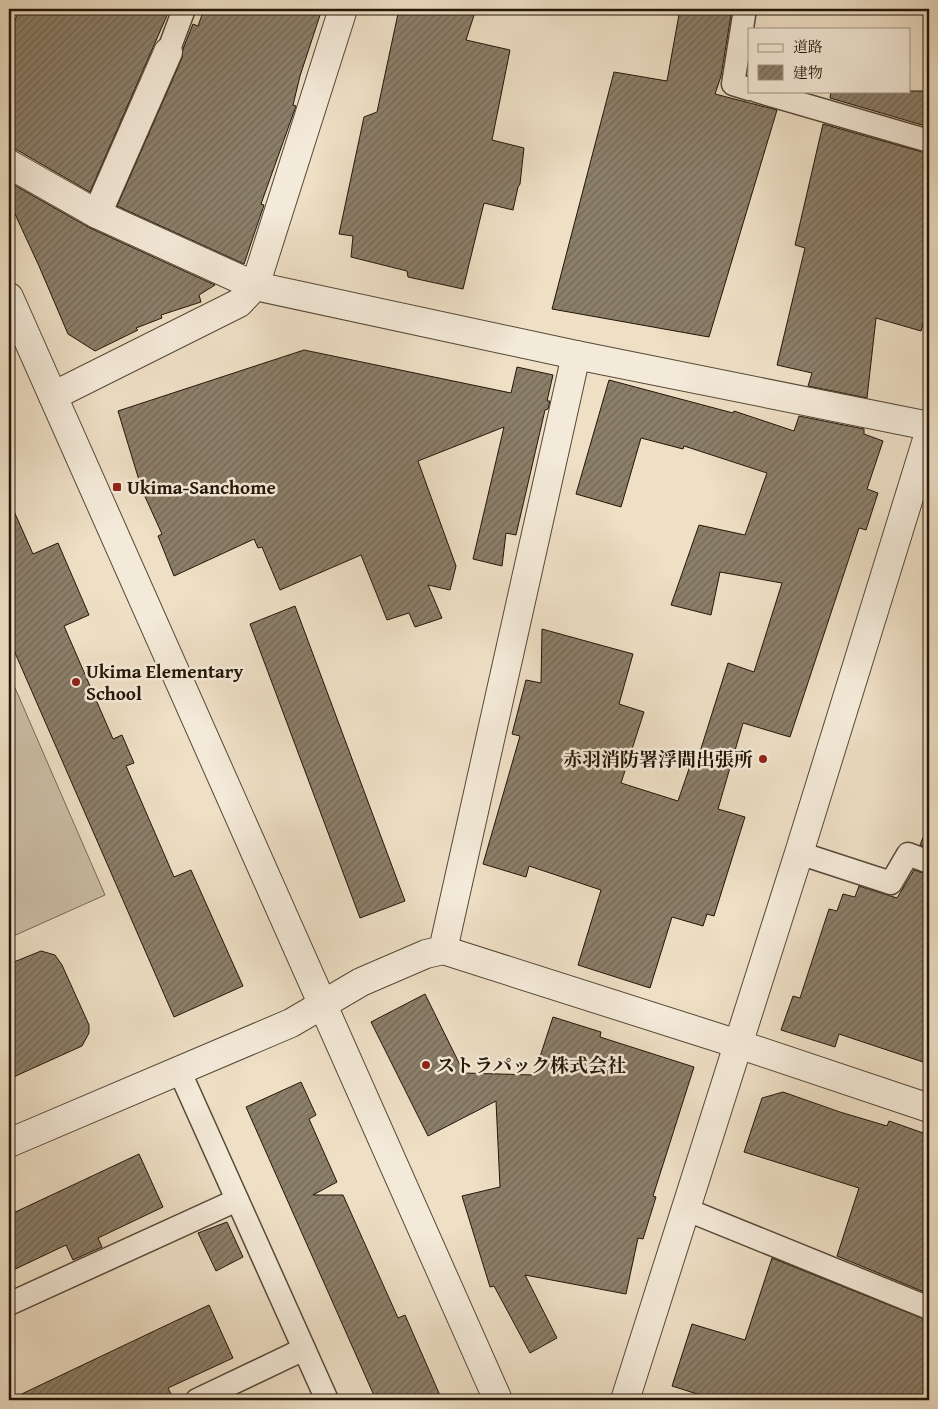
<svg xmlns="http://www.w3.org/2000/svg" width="938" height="1409" viewBox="0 0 938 1409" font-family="'Gentium Book Plus','Noto Serif JP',serif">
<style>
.garden{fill:#cbbda5;stroke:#766a56}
.building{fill:url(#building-hatch);stroke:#221608}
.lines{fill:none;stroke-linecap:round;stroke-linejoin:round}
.service-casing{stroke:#554837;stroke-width:25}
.minor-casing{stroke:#554837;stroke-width:30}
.tertiary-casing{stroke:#554837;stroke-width:30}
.service{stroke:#f4ead9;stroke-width:22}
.minor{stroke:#f4ead9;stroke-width:28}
.tertiary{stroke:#f4ead9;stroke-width:28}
.poi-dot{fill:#8f2418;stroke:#f4ead9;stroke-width:2}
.labels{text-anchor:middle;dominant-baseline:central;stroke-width:5;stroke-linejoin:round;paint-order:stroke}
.poi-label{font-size:19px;font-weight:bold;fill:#221608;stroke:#f4ead9;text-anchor:start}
</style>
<defs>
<pattern id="building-hatch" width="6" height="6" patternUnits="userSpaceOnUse" patternTransform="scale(1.25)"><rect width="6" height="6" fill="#8c7f6a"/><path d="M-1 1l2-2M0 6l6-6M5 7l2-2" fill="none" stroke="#726755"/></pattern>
</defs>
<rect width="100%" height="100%" fill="#eedfc5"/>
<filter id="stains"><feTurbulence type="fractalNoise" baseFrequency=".004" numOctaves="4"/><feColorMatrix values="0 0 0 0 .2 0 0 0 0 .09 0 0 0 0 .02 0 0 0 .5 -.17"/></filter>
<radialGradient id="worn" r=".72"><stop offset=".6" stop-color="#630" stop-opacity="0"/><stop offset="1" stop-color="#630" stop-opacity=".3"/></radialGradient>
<!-- garden -->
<polygon class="garden" points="9,674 105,895 9,938"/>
<!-- building -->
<g class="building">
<polygon points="20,9 158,9 168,13 90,192 17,150 9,148 9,33"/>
<polygon points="204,9 322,9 300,76 293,105 296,106 261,204 264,205 244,264 117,206 182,58 183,49 193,24 198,26"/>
<polygon points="399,9 476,9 466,40 510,50 492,140 524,148 520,184 518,187 513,210 484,203 463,289 408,277 407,271 351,257 353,236 339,234 364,117 377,112"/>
<polygon points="680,9 732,9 721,76 715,94 777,110 709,337 552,309 614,72 667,81"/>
<polygon points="831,91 929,91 929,127 830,98"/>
<polygon points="823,124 929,154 929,302 921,331 876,318 867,398 808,386 812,373 777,365 805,248 795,245"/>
<polygon points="9,182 90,228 215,285 199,295 201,302 161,315 162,318 136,328 138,330 95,351 68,334 39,266 9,201"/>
<polygon points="304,350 511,393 517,367 553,375 547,401 550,401 548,409 545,410 516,535 506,533 502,566 473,559 504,427 418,461 456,566 450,590 428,585 442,618 415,627 409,613 387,620 361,555 280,590 262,547 258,548 254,539 174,576 158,536 162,534 142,490 118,411"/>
<polygon points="609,380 733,413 734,411 794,431 799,416 864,429 864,434 883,441 867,489 878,493 866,530 859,528 790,737 743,723 718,809 745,817 714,916 707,914 703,926 672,917 650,988 578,965 601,890 529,866 526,877 483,864 520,736 512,734 526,680 541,683 542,629 633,654 619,704 644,712 621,783 678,801 693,757 698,758 728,663 754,672 782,583 720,572 711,615 671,605 699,525 745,535 767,473 684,446 683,449 641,438 621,507 576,494"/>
<polygon points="9,500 33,554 58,543 89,615 64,626 113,739 122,735 134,763 126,766 174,877 191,870 243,986 174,1017 9,639"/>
<polygon points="295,606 405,901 360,918 250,624"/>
<polygon points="929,823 929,848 920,845"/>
<polygon points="914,870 929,875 929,1064 839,1034 835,1047 781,1030 793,996 800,998 829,909 837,911 843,894 855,897 859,886 897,898"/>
<polygon points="41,951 55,955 62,965 89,1025 89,1033 82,1046 9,1079 9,964"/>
<polygon points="425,994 464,1073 534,1075 553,1017 601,1032 600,1037 694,1067 653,1196 656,1197 643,1239 638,1238 626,1294 525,1275 557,1338 530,1353 494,1286 490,1287 462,1196 500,1187 496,1101 428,1136 371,1022"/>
<polygon points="301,1082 316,1115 309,1119 337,1182 313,1195 343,1195 398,1318 405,1315 442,1400 376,1400 246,1107"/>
<polygon points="783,1092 840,1112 887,1126 889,1121 929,1135 929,1294 837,1256 859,1188 744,1152 762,1098"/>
<polygon points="139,1154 163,1207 98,1238 102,1247 73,1260 66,1245 9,1272 9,1215"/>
<polygon points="227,1222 243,1257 216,1271 198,1233"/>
<polygon points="772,1258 929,1321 929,1400 716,1400 672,1386 692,1324 745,1340"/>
<polygon points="209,1305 233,1358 168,1388 174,1400 9,1400"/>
</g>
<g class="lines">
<defs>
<g id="service">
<polyline points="745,9 733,84 749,89"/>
<polyline points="168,52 184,9"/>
<polyline points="757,91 929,141"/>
<polyline points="799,853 891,883 908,854 929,862"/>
<polyline points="179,1070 327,1400"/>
<polyline points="685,1209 929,1308"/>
<polyline points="9,1304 237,1200"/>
<polyline points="197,1400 304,1349"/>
</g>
<g id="minor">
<polyline points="9,164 97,214 255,286 576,355 929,426"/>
<polyline points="97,214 168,52"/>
<polyline points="53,396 239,303 255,286 343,9"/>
<polyline points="443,950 738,1044 929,1108"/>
<polyline points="9,1143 291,1023 361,982 426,954 443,950 576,355"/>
</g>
<g id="tertiary">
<polyline points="9,297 498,1400"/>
<polyline points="625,1400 799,853 929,433"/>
</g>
</defs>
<!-- service casing -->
<use href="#service" class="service-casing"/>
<!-- minor casing -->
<use href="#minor" class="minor-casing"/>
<!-- tertiary casing -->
<use href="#tertiary" class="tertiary-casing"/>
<!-- service -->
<use href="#service" class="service"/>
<!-- minor -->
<use href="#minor" class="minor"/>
<!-- tertiary -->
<use href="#tertiary" class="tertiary"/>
</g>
<!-- markers -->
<g class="poi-dot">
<rect x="112" y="482" width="10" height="10" rx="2.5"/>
<circle cx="76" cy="682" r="5"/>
<circle cx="763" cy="759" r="5"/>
<circle cx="426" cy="1065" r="5"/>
</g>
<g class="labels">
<!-- poi labels -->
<g class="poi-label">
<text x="127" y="487">Ukima-Sanchome</text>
<text x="86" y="671">Ukima Elementary<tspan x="86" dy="22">School</tspan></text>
<text x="753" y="759" text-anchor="end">赤羽消防署浮間出張所</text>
<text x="436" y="1065">ストラパック株式会社</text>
</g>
</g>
<!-- margin -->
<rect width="938" height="1409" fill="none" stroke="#eedfc5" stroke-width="30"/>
<rect x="10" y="10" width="918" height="1389" fill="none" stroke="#221608" stroke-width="2.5"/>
<rect x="15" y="15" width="908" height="1379" fill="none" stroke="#221608"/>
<!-- legend -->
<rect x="748" y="28" width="162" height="65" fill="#f4ead9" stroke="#a09585"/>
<rect x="758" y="44" width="25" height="8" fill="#f4ead9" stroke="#a09585"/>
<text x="793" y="52" font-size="15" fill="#221608">道路</text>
<rect x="758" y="65" width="25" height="15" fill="url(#building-hatch)" stroke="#a09585"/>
<text x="793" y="78" font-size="15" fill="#221608">建物</text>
<rect width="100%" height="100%" filter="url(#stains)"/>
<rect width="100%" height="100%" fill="url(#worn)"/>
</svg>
